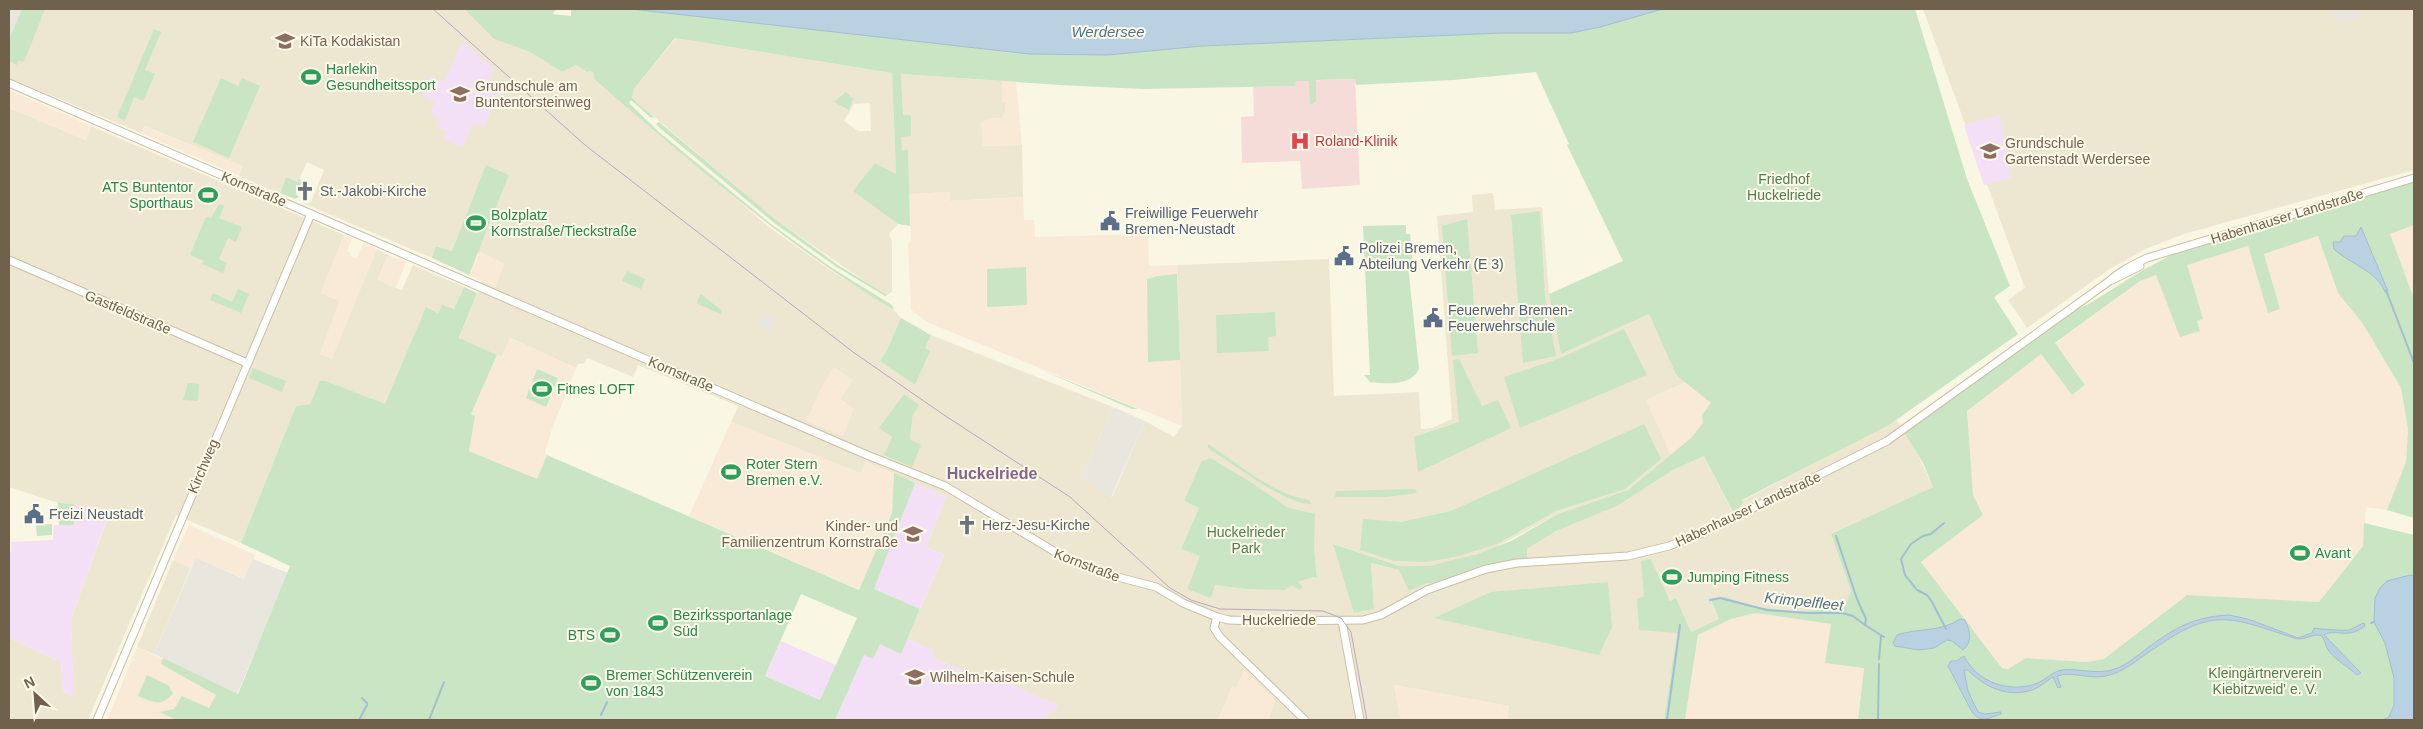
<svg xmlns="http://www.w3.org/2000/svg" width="2423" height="729" viewBox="0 0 2423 729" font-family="Arial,sans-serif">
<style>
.residential{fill:#ede7d1;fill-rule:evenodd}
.commercial{fill:#f9ead8}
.industrial{fill:#e9e6de}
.education{fill:#f3e0f6}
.medical{fill:#f6dcd8}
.green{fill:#c9e5c4;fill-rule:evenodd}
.water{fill:#bad1e1;stroke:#a2bed1}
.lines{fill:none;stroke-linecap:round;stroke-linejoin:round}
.stream{stroke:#a2bed1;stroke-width:2}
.secondary-casing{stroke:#c9bfa7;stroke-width:9}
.secondary{stroke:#fff;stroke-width:7}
.tram{stroke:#bba4c1;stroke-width:1}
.labels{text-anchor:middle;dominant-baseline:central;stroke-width:4;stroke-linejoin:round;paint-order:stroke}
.education-label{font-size:14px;fill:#785e54;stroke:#fdfae9;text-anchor:start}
.leisure-label{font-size:14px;fill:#27864d;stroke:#fdfae9;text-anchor:start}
.health-label{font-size:14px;fill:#be3a42;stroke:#fdfae9;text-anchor:start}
.park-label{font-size:14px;fill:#4e7e4b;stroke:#fdfae9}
.street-label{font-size:14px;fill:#6f614c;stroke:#fdfae9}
.worship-label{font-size:14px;fill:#5b616d;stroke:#fdfae9;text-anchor:start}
.service-label{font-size:14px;fill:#4e5e75;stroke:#fdfae9;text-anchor:start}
.water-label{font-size:15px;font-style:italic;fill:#4f738d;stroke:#fdfae9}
.quarter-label{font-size:16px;font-weight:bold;fill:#88648c;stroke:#fdfae9}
</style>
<rect width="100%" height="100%" fill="#f9f6e3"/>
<!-- residential -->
<g class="residential">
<path d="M9,9H464L494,39L530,52L562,72L576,65L587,72L590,71L594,73V79L609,92L769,227L830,270L894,310L901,318L886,352L880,361L915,385L929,351L925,348L931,335L1113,407L1081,478L1097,485L1095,489L1112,497L1145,421L1174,437L1182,426L1177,265L1329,259L1334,396L1419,392L1421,429L1432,428L1452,419L1437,216L1473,212L1472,195L1493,193L1495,210L1542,207L1549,294L1561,354L1649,314L1676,375L1686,382L1647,400L1671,455L1628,490L1558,514L1492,549L1449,562L1429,566H1400L1334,544L1354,613L1374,609L1371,563L1399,570L1410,591L1427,582L1433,583L1467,570L1527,558V549L1556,531L1617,506L1673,470L1704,456L1733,513L1743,503L1742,501L1897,420L1913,445L1933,487L1831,534L1851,591L1843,609L1797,611L1756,607L1726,597H1716L1710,599L1719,619L1691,632L1676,598L1670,601L1666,594L1651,559L1644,597L1637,598L1646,631L1653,630L1677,633L1664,720H1507L1509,706L1394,685L1401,720H1268L1275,700L1232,687L1218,720H1045L1049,712L1053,714L1057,705L987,675L983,680L932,657L934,651L907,639L944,555L926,547L946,497L866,462L861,474L731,422L738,406L638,365L633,377L587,358L585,363L578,364L576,368L510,338L502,357L459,339L482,281L495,287L478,252L509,175L486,166L452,251L437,246L432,258L305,204L311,202L324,170L307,162L298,182L286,177L280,192L271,190L239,176L242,166L145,126L141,133L9,78ZM913,414L910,439L920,445L884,455L892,437L880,428ZM1201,462L1269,496L1287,507L1310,513L1317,578L1314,577L1292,584L1214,585L1211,597L1187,589L1200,556L1181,549L1199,508L1184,501Z"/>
<polygon points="1923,9 2414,9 2414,170 2184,234 2148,248 2111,268 2027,328 2008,300 2025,288"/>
<path d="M676,38L892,73L898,224L889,234L892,242V292L887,295L869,284L775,219L632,98L634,89ZM870,103L871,131H858L844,121L854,104Z"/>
<polygon points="901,74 1002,81 1002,102 1005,103 1005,113 1002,118 987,119 983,146 1022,145 1023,197 950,201 950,192 909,194 908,150 901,150 901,136 911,136 911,116 903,116"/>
<polygon points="9,108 86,140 91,126 344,235 321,293 340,301 320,354 331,358 377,249 388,255 378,279 396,288 402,290 413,265 464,287 454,310 439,313 426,308 385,405 326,381 320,381 310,404 296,406 241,543 176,515 88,720 9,720 9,638 61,662 63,692 73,696 71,619 109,514 74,504 58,503 9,487"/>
<polygon points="173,560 191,568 154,654 137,647"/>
</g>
<!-- commercial -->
<g class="commercial">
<polygon points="1002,81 1016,82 1022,145 983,146 981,123 987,119 1002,118 1005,113 1005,103 1002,103"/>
<polygon points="9,90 91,126 86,140 9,108"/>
<polygon points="144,126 242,166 239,176 141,133"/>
<polygon points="950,192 950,201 1023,197 1024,220 1034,220 1035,237 1148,234 1149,266 1177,265 1182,426 929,323 911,310 908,245 911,240 909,194"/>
<polygon points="2414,225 2414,299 2389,234"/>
<polygon points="344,235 352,238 347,251 351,253 350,256 357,259 363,243 377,249 332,359 320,354 339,301 321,293"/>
<polygon points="2318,236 2338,293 2363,324 2401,388 2408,429 2406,462 2387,510 2366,507 2363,546 2319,602 2187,595 2104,659 2087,662 2026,658 2016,666 2008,669 2002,668 1921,562 1982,515 1973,495 1966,411 2041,354 2072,394 2085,385 2055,344 2140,281 2157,274 2248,246 2268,312 2280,309 2264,254"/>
<polygon points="480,252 505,264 495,287 469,275"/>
<polygon points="388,255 406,262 396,288 378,280"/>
<polygon points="510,338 576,368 552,429 545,452 547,455 537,479 468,451 475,416 471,414 497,355 502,357"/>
<polygon points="834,367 853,380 841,399 854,409 843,436 806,421 824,382"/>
<polygon points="1686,382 1712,403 1702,415 1703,423 1691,438 1671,455 1646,400"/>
<polygon points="731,422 861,473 866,462 894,473 892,512 860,590 689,516"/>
<polygon points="189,525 255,555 245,579 196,558 191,568 173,560"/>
<polygon points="1755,613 1831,624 1864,667 1858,720 1685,720 1698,635 1731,619"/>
<polygon points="137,647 224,688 209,720 107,720"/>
<polygon points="1244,670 1275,700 1268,720 1218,720 1232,687 1236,688"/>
<polygon points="1394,685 1509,706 1507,720 1401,720"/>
</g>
<!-- industrial -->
<g class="industrial">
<polygon points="9,9 22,9 9,40"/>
<polygon points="2339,9 2356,9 2359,18 2336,25 2331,11"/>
<polygon points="764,313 776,320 770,332 758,326"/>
<polygon points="1113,407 1145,421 1111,497 1095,490 1096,485 1081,478"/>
<polygon points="196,558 244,579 253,559 288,573 237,694 154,654"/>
</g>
<!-- education -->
<g class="education">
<polygon points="462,41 483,61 484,60 493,68 488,83 499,92 484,128 473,123 463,147 443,139 446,132 436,127 440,118 430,114 435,102 422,96 430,77 444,82"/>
<polygon points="2000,115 2011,178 1984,185 1964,125"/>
<polygon points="915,483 946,497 926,547 944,555 920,609 874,589"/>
<polygon points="74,504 109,513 71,619 74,697 63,692 61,662 9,638 9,552 11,552 11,542 53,540 54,525 74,525"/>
<polygon points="907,639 935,651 932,657 983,680 987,674 1057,705 1053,714 1049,712 1045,720 835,720 864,655 880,644 901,654"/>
<polygon points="781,641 836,665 821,700 765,676"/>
</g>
<!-- medical -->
<polygon class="medical" points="1355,79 1360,185 1302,189 1300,161 1242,163 1241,117 1254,116 1253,87 1295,86 1295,81"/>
<!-- green -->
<g class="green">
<polygon points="22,9 45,9 24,62 19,60 17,65 9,61 9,40"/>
<path d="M464,9H557L552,14L571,16V9H631L1029,54L1108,55L1202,46L1502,33H1571L1600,27L1663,9H1915L1967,179L2010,286L1994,297L2018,334L1889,425L1742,500L1743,503L1734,514L1704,456L1673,470L1617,506L1556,531L1527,549V558L1491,564L1433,583H1427L1409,591L1399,570L1371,563L1374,609L1354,613L1333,544L1400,566H1429L1477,554L1511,541L1558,514L1628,490L1691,438L1703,423L1702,415L1711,403L1676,375L1649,314L1561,354L1549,294L1623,261L1567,145L1569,144L1536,72L1453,80L1356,85L1355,79L1316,80V102L1310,105L1309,81H1296L1295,86L1143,89L1060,85L901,74L903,115H911V136L901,137L902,150H908L910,226L898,224L853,191L875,163L896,174L892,73L675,38L634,89L632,98L655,118L650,117L631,100L629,103L659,132L771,224L832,268L892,305L894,310C790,248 700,170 609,92L594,79V73L590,71L587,72L576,65L562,72L530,52L494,39Z"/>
<polygon points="154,29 161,32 145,70 155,74 143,101 134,97 125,121 117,117"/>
<polygon points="221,78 238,86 242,78 260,86 229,158 193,142"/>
<polygon points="846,92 853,99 849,110 834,102"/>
<polygon points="659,122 775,219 838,265 887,295 885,296 835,266 773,222 661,129 656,124"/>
<polygon points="486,165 509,175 469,275 432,258 436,246 452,251"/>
<polygon points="286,177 298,182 299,179 303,181 296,194 299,197 295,199 280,193"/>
<polygon points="2414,181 2414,225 2390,234 2414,299 2414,518 2387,510 2406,462 2408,429 2401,388 2363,324 2338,293 2318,236 2264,254 2280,309 2268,313 2248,246 2187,265 2203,319 2197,321 2200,331 2180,337 2156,275 2140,281 2055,343 2085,385 2072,395 2041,354 1967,411 1973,495 1983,515 1921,562 2002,668 2008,669 2026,658 2087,662 2104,659 2187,595 2319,602 2363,546 2364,523 2414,535 2414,720 1858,720 1864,668 1825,663 1831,624 1755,613 1731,619 1698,635 1685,720 1664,720 1677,633 1639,630 1637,598 1644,597 1641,561 1651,559 1670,601 1676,598 1691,632 1719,619 1710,598 1726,597 1756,607 1797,611 1843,609 1851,591 1831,534 1933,487 1923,463 1904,432 2041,332 2043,334 2051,329 2050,326 2072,311 2087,305 2143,270 2179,251"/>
<polygon points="219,204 224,206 219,218 242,227 236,242 228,238 219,259 227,263 223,273 202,264 204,261 190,255 206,217 211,218"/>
<polygon points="1540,211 1545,296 1556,356 1523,363 1511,215"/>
<polygon points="1467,219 1478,353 1452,356 1442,226"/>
<path d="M1406,225V234H1410L1413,265L1408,266L1419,369C1411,386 1388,384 1370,382L1364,375H1370L1363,226Z"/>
<polygon points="1026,267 1027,305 987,307 987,269"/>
<polygon points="627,271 645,279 641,289 622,281"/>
<polygon points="1177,274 1180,360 1148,362 1147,279 1157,276"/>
<path d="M464,287L477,293L459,338L497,355L471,414L475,416L469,451L537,479L547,455L859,590L892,513L894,473L915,483L874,589L920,609L901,654L880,644L873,659L864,655L835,720H177L159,712L174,709L182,696L209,708L216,695L161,664L163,658L238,694L290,566L241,543L296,406L310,404L320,381H326L385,404L426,307L438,313L442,305L454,309ZM801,594L857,618L820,700L765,676Z"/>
<polygon points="238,289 249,294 241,313 210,300 213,293 232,302"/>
<polygon points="701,294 722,311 720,314 696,303"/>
<polygon points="1275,312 1276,336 1268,337 1269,351 1217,353 1216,315"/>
<polygon points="901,318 931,335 925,348 930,351 915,385 880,361 886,352"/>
<polygon points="1624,329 1647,375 1520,428 1504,377 1558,359"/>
<polygon points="1459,359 1482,406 1498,400 1511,428 1418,472 1414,437 1459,422 1453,360"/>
<polygon points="253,368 286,381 282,392 249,378"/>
<polygon points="537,369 558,378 546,407 526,398"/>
<polygon points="1039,369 1138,409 1132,409"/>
<polygon points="188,383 199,384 198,401 183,400"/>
<polygon points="904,394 919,405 913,414 910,439 921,445 912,467 884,455 892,437 879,428"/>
<polygon points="1644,424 1661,459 1625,489 1556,511 1497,544 1459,556 1427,562 1394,561 1360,550 1363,519 1401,522 1451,511"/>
<path d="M1208,444C1239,464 1272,494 1309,500L1312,504C1288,506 1230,462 1208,448Z"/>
<polygon points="1210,458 1249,481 1287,507 1315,514 1314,548 1317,578 1314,577 1298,582 1303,587 1299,590 1292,585 1285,590 1247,589 1215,585 1211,598 1187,589 1200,556 1181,549 1199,508 1184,501 1201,462"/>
<polygon points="1415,489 1417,493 1386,497 1335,497 1336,491"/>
<polygon points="58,503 74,504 74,525 59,525"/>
<polygon points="52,524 52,535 37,536 36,525"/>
<polygon points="1608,582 1612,627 1599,655 1434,618 1491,592"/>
<path d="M147,675L168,685L173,693C162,708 153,702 138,696Z"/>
</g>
<!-- water -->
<g class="water">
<polygon points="631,9 1663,9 1600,27 1571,33 1502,33 1202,46 1108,55 1029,54"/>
<path d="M2361,227L2388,291L2385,292C2376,270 2351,265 2334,249L2333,242H2340L2344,236H2356Z"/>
<polygon points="2410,575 2414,576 2414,720 2383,720 2389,717 2394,705 2394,678 2385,643 2374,622 2375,598 2380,588 2387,581"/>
<path d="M2229,615L2248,619L2298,638L2312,633L2314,628C2317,629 2346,631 2349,630C2354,628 2358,625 2364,623L2365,626C2347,640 2336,628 2324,635L2361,673L2357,675C2350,668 2334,659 2329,651C2326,647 2325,641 2322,636C2312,632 2305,642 2294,638C2230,617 2214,607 2155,648C2142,656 2128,669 2113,674C2092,682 2073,670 2057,676L2061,687L2058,688L2053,677C2046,681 2039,688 2032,690C2008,698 1984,687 1968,670H1964L1968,691L1978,712L1985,714L2001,712V714C1988,718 1982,724 1972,712L1948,666L1951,661H1956L1964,656C1977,682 2008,693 2035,684C2044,681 2050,674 2058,671C2070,666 2096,676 2115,669C2126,665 2137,656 2146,649C2175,628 2192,617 2229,615Z"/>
<path d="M1960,619L1965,620C1970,631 1973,641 1963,650L1952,641L1947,640L1934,648L1919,650L1895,646L1893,643L1897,635C1918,628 1942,632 1960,619Z"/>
</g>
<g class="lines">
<!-- stream -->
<g class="stream">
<polyline points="2386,290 2414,363"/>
<polyline points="1944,523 1931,534 1923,536 1911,544 1901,559 1905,575 1917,590 1927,595 1932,602 1946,629"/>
<polyline points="1836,536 1857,599 1866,619 1865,625 1884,637"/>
<polyline points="1710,600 1720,598 1767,610 1807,613 1842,613 1853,616 1865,625"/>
<polyline points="2371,623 2374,622"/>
<polyline points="1879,659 1881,636"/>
<polyline points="362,698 367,703"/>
<polyline points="601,715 607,702"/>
<polyline points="359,720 367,705"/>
<polyline points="429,720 444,682"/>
<polyline points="1667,720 1680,625"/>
<polyline points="1878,720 1879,664"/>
</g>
<defs>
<g id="secondary">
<path d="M9,83L867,455L945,486L1067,559L1106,574L1156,587L1183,603L1217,617L1229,620L1259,621L1363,620L1381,615L1427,590L1486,569L1517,563L1628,556L1669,546L1705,532L1887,441L2108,282C2120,271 2133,265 2147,258L2414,178"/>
<polyline points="9,260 247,363"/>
<polyline points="2112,280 2140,266"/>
<polyline points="1217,617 1214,628 1220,637 1305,720"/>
<polyline points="1342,621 1360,720"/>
<polyline points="97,720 311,214"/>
</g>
</defs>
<!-- secondary casing -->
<use href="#secondary" class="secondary-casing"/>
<!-- secondary -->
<use href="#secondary" class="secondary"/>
<!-- tram -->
<polyline class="tram" points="433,9 585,145 853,352 944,415 1070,497 1170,588 1191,600 1220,609 1323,611 1341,618 1351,632 1367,720"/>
</g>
<!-- icons -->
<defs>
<symbol id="school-bare" viewBox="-9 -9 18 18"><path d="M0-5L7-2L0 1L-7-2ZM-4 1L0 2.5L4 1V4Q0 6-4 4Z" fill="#8d6e63" stroke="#fdfae9" stroke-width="2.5" paint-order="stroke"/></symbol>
<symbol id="stadium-bare" viewBox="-9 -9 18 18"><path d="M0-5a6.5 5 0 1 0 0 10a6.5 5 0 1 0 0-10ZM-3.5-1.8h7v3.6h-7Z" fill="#2e9e5b" stroke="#fdfae9" stroke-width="2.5" paint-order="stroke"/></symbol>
<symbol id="hospital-bare" viewBox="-9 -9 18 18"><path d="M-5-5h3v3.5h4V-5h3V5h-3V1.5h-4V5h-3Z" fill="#e0444e" stroke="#fdfae9" stroke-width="2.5" paint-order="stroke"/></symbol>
<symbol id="church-bare" viewBox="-9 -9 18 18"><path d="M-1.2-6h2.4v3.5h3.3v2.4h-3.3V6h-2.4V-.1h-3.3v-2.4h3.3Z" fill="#6b7280" stroke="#fdfae9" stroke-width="2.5" paint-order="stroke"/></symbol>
<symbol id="civic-bare" viewBox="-9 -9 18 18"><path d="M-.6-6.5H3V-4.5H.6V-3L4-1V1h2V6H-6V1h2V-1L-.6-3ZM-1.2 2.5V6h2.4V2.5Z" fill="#5c6f8a" stroke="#fdfae9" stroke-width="2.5" paint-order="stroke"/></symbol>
</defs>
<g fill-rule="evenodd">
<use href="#school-bare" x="271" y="27" width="28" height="28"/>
<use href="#stadium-bare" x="297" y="63" width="28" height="28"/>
<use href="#school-bare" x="446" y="80" width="28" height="28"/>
<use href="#hospital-bare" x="1286" y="127" width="28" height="28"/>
<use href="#school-bare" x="1976" y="137" width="28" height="28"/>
<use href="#church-bare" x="291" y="177" width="28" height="28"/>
<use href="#stadium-bare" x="194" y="181" width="28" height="28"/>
<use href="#civic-bare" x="1096" y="207" width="28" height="28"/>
<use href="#stadium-bare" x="462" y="209" width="28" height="28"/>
<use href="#civic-bare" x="1330" y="242" width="28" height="28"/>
<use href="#civic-bare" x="1419" y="304" width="28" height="28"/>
<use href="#stadium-bare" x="528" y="375" width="28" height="28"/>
<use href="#stadium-bare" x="717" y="458" width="28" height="28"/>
<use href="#civic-bare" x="20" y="500" width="28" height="28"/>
<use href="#church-bare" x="953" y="511" width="28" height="28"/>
<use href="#school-bare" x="899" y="520" width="28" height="28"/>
<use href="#stadium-bare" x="2286" y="539" width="28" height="28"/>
<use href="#stadium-bare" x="1658" y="563" width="28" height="28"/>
<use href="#stadium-bare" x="644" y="609" width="28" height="28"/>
<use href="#stadium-bare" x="596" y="621" width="28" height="28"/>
<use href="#school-bare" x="901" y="663" width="28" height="28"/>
<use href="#stadium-bare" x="577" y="669" width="28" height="28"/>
</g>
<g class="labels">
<!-- education labels -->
<g class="education-label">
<text x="300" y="41">KiTa Kodakistan</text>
<text x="475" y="86">Grundschule am<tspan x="475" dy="16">Buntentorsteinweg</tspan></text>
<text x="2005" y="143">Grundschule<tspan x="2005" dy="16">Gartenstadt Werdersee</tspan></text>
<text x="898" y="526" text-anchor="end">Kinder- und<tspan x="898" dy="16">Familienzentrum Kornstraße</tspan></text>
<text x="930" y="677">Wilhelm-Kaisen-Schule</text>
</g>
<!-- leisure labels -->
<g class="leisure-label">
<text x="326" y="69">Harlekin<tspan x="326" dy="16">Gesundheitssport</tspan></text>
<text x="193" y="187" text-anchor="end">ATS Buntentor<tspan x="193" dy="16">Sporthaus</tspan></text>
<text x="491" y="215">Bolzplatz<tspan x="491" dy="16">Kornstraße/Tieckstraße</tspan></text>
<text x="557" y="389">Fitnes LOFT</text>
<text x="746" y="464">Roter Stern<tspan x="746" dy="16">Bremen e.V.</tspan></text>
<text x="2315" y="553">Avant</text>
<text x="1687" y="577">Jumping Fitness</text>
<text x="673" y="615">Bezirkssportanlage<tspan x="673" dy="16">Süd</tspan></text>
<text x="595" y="635" text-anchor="end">BTS</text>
<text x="606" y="675">Bremer Schützenverein<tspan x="606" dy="16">von 1843</tspan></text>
</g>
<!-- health labels -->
<g class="health-label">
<text x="1315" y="141">Roland-Klinik</text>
</g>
<!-- park labels -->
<g class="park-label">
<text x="1784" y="179">Friedhof<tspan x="1784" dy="16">Huckelriede</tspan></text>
<text x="1246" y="532">Huckelrieder<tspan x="1246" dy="16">Park</tspan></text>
<text x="2265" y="673">Kleingärtnerverein<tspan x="2265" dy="16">Kiebitzweid' e. V.</tspan></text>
</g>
<!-- street labels -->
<g class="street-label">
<text transform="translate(254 189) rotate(23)">Kornstraße</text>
<text transform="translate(2287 216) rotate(-17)">Habenhauser Landstraße</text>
<text transform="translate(128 312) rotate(23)">Gastfeldstraße</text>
<text transform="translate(681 374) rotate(23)">Kornstraße</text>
<text transform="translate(203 466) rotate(-67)">Kirchweg</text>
<text transform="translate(1748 509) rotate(-25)">Habenhauser Landstraße</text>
<text transform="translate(1087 565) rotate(21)">Kornstraße</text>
<text x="1279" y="620">Huckelriede</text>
</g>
<!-- worship labels -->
<g class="worship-label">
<text x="320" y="191">St.-Jakobi-Kirche</text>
<text x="982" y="525">Herz-Jesu-Kirche</text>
</g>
<!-- service labels -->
<g class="service-label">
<text x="1125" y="213">Freiwillige Feuerwehr<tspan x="1125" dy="16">Bremen-Neustadt</tspan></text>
<text x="1359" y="248">Polizei Bremen,<tspan x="1359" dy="16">Abteilung Verkehr (E 3)</tspan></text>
<text x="1448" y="310">Feuerwehr Bremen-<tspan x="1448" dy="16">Feuerwehrschule</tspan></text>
<text x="49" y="514">Freizi Neustadt</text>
</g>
<!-- water labels -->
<g class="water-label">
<text x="1108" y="31">Werdersee</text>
<text transform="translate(1804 601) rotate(6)">Krimpelfleet</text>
</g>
<!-- quarter labels -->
<g class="quarter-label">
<text x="992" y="473">Huckelriede</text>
</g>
</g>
<!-- border -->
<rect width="2423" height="729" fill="none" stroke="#6f614c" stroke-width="20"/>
<!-- north arrow -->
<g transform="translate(35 694) rotate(334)" stroke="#fdfae9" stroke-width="4" paint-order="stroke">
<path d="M0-4L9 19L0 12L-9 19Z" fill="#6f614c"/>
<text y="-8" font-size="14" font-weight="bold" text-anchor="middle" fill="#6f614c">N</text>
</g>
</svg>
